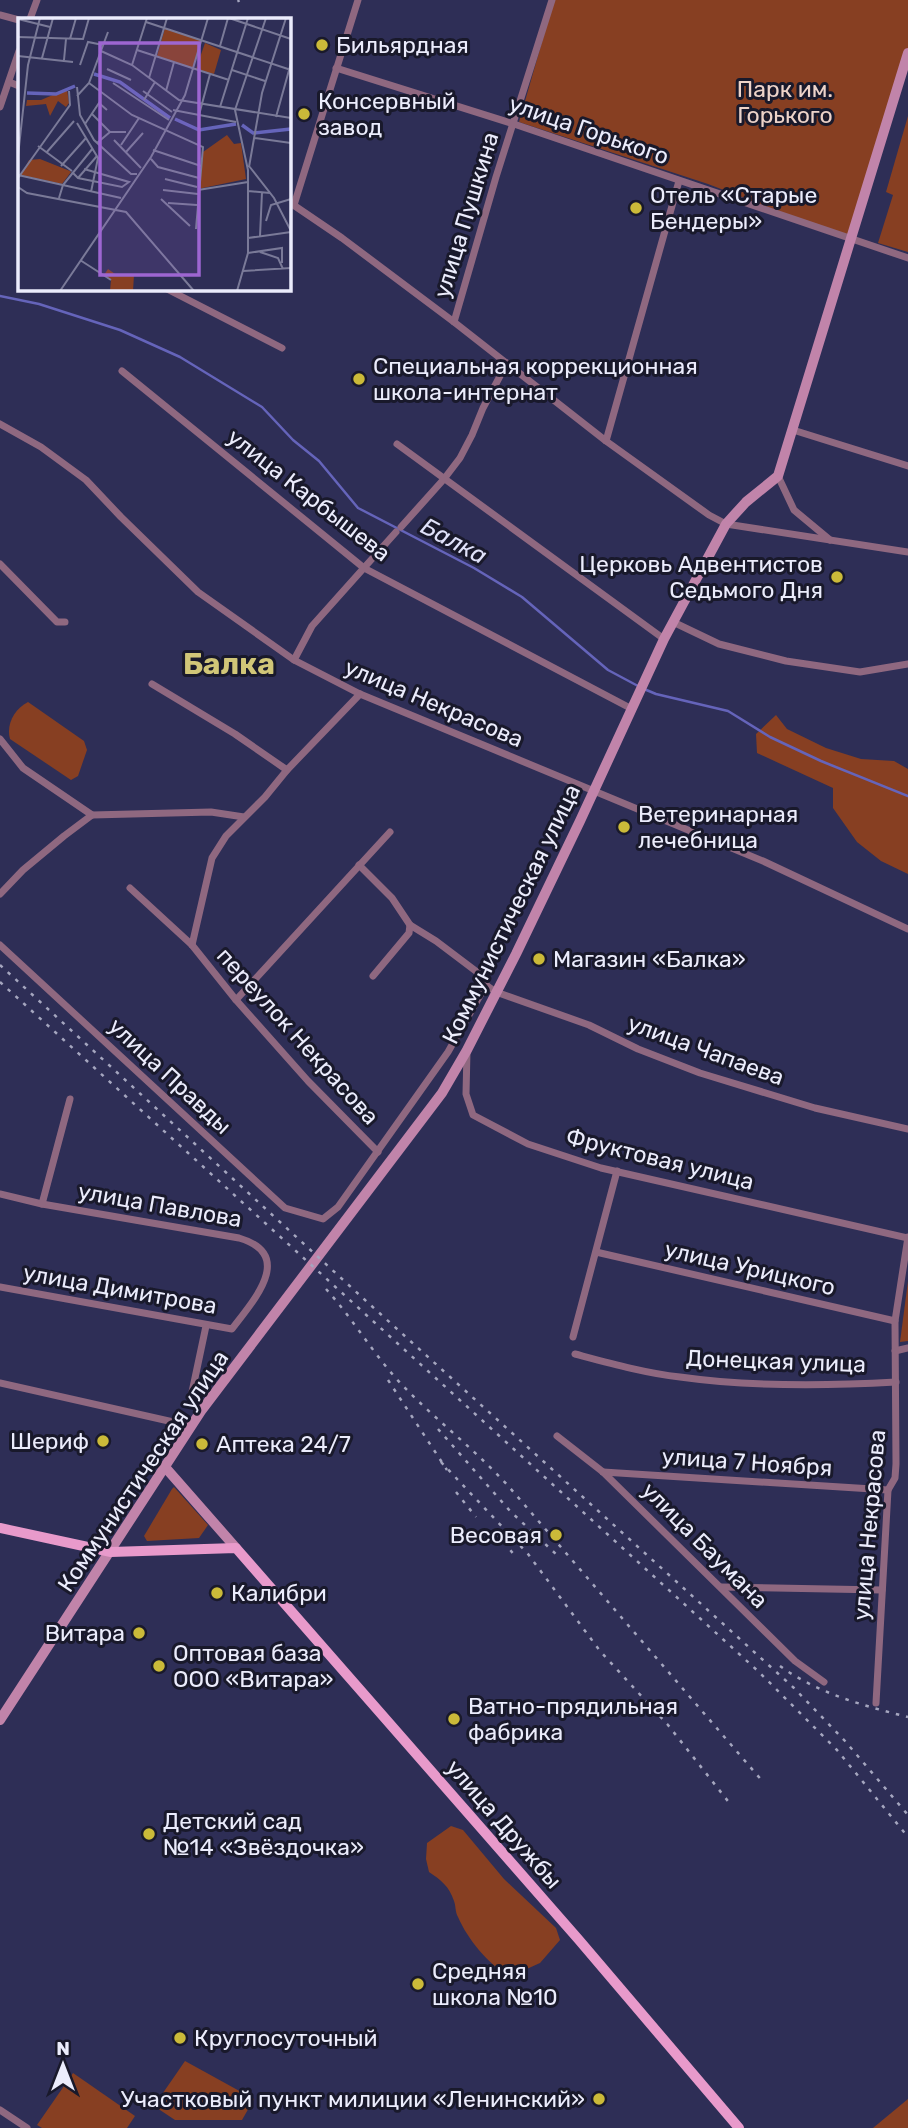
<svg xmlns="http://www.w3.org/2000/svg" width="908" height="2128" viewBox="0 0 908 2128" font-family="Rubik,sans-serif">
<style>
.green{fill:#873f22}
.lines{fill:none;stroke-linecap:round;stroke-linejoin:round}
.stream{stroke:#6564ba;stroke-width:2.5}
.minor{stroke:#8f6880;stroke-width:7}
.secondary{stroke:#c184aa;stroke-width:10}
.primary{stroke:#e89acb;stroke-width:10}
.rail{stroke:#a5a6bf;stroke-width:2.5;stroke-dasharray:3.5 7;stroke-linecap:butt}
.poi-dot{fill:#cbba39;stroke:#19192b;stroke-width:2.5}
.labels{text-anchor:middle;dominant-baseline:central;stroke-width:6;stroke-linejoin:round;paint-order:stroke}
.poi-label{font-size:23px;fill:#ebecfc;stroke:#19192b;text-anchor:start}
.park-label{font-size:23px;fill:#edd3c9;stroke:#19192b}
.street-label{font-size:23px;fill:#ebecfc;stroke:#19192b}
.water-label{font-size:24px;font-style:italic;fill:#e0e2fa;stroke:#19192b}
.district-label{font-size:30px;font-weight:bold;fill:#d1c678;stroke:#19192b}
.inset-river{fill:none;stroke:#6564ba;stroke-width:3.5}
.inset-road{fill:none;stroke:#7a7a98;stroke-width:2}
.view{fill:#9d66d1;fill-opacity:0.15;stroke:#9d66d1;stroke-width:3.5}
.inset-edge{fill:none;stroke:#ebecfc;stroke-width:3.5}
</style>
<rect width="100%" height="100%" fill="#2e2e56"/>
<!-- green -->
<g class="green">
<polygon points="554,0 908,0 908,53 851,239 708,184 519,122"/>
<polygon points="908,116 908,252 878,243 893,195 886,192"/>
<path d="M28,702L84,741L87,750L78,776L71,780L10,739C6,725 14,709 28,702Z"/>
<polygon points="776,715 787,729 826,748 861,759 894,761 908,769 908,874 881,861 857,842 833,808 833,788 757,753 756,734"/>
<polygon points="908,1281 908,1341 900,1342"/>
<polygon points="174,1487 208,1525 199,1538 147,1541 144,1536 172,1489"/>
<path d="M451,1826L463,1830L504,1879L556,1928L560,1940L540,1963L509,1977C488,1963 468,1940 458,1917C455,1912 456,1906 454,1901C449,1886 441,1880 429,1872L426,1859L427,1843Z"/>
<polygon points="185,2061 254,2099 242,2120 175,2120 154,2106"/>
<polygon points="73,2073 135,2116 127,2128 42,2128 37,2125"/>
<polygon points="908,2099 908,2128 873,2128"/>
</g>
<g class="lines">
<!-- stream -->
<g class="stream">
<polyline points="0,296 39,304 120,330 180,357 262,407 293,440 319,461 358,508 474,568 522,597 608,670 638,686"/>
<polyline points="644,689 656,694 728,711 770,737 821,761 908,796"/>
</g>
<!-- minor -->
<g class="minor">
<polyline points="0,15 19,20"/>
<polyline points="30,19 37,0"/>
<polyline points="336,68 514,124 908,258"/>
<polyline points="9,82 19,86"/>
<polyline points="0,107 19,51"/>
<polyline points="289,202 342,238 454,322 606,441 709,515 726,524 908,552"/>
<polyline points="294,205 358,0"/>
<polyline points="167,289 282,348"/>
<polyline points="454,322 496,177 552,0"/>
<polyline points="122,371 364,568 632,709"/>
<polyline points="0,424 41,447 86,480 121,517 198,592 294,660 360,694 763,861 908,929"/>
<polyline points="793,430 908,466"/>
<polyline points="606,441 679,181"/>
<polyline points="397,444 664,639"/>
<polyline points="778,476 794,510 830,540"/>
<polyline points="401,527 444,479 460,458 472,435 483,408 507,363"/>
<polyline points="0,564 57,622 65,622"/>
<polyline points="673,622 719,644 786,661 860,672 908,664"/>
<polyline points="294,660 312,626 396,532"/>
<polyline points="152,684 235,734 287,770"/>
<polyline points="0,739 23,768 92,815"/>
<polyline points="359,865 392,898 410,925 409,933 373,976"/>
<polyline points="130,888 192,945 236,1000 308,1081 378,1152"/>
<polyline points="0,894 23,870 64,836 92,815 211,812 244,817"/>
<polyline points="410,925 436,941 485,978 486,985"/>
<polyline points="0,945 285,1208 323,1219 338,1207 448,1052 486,985 496,992 589,1025 638,1049 700,1073 815,1108 908,1129"/>
<polyline points="192,945 212,858 226,836 265,797 287,770 360,694"/>
<polyline points="236,1000 390,832"/>
<polyline points="467,1051 466,1094 473,1115 528,1144 601,1168 908,1238"/>
<path d="M0,1194L42,1204L239,1238C296,1255 253,1301 232,1329L0,1287"/>
<polyline points="42,1204 70,1099"/>
<polyline points="596,1252 895,1321"/>
<polyline points="573,1337 617,1171"/>
<polyline points="895,1351 908,1348"/>
<path d="M575,1354C609,1363 645,1373 680,1377C751,1387 824,1386 896,1382"/>
<polyline points="0,1383 191,1426"/>
<polyline points="201,1411 193,1404 192,1392 206,1326"/>
<polyline points="557,1436 603,1472 795,1661 824,1682"/>
<polyline points="603,1472 888,1490"/>
<polyline points="721,1587 882,1590"/>
<polyline points="876,1703 888,1490 895,1478 896,1464 895,1321 908,1237"/>
<polyline points="0,2110 27,2128"/>
</g>
<!-- secondary -->
<g class="secondary">
<polyline points="165,1467 236,1548"/>
<polyline points="0,1720 201,1411 442,1093 467,1050 516,954 580,821 664,639 726,524 746,502 778,476 908,53"/>
</g>
<!-- primary -->
<polyline class="primary" points="0,1528 111,1552 236,1548 579,1940 739,2128"/>
<!-- rail -->
<g class="rail">
<polyline points="238,0 239,2"/>
<polyline points="0,965 365,1300 794,1688 845,1741 908,1815"/>
<polyline points="0,982 759,1672 837,1750 908,1837"/>
<path d="M326,1289C354,1320 375,1357 404,1387C438,1422 477,1451 510,1488L764,1783"/>
<polyline points="388,1380 447,1470"/>
<polyline points="438,1429 510,1511 558,1556"/>
<polyline points="441,1462 528,1554 600,1651 668,1725 731,1805"/>
<polyline points="456,1492 476,1517"/>
<polyline points="497,1534 516,1557"/>
<path d="M780,1666C817,1693 864,1706 908,1717"/>
</g>
</g>
<!-- markers -->
<g class="poi-dot">
<circle cx="322" cy="45" r="7"/>
<circle cx="304" cy="114" r="7"/>
<circle cx="636" cy="208" r="7"/>
<circle cx="359" cy="379" r="7"/>
<circle cx="837" cy="577" r="7"/>
<circle cx="624" cy="827" r="7"/>
<circle cx="539" cy="959" r="7"/>
<circle cx="103" cy="1441" r="7"/>
<circle cx="202" cy="1444" r="7"/>
<circle cx="556" cy="1535" r="7"/>
<circle cx="217" cy="1593" r="7"/>
<circle cx="139" cy="1633" r="7"/>
<circle cx="159" cy="1666" r="7"/>
<circle cx="454" cy="1719" r="7"/>
<circle cx="149" cy="1834" r="7"/>
<circle cx="418" cy="1984" r="7"/>
<circle cx="180" cy="2038" r="7"/>
<circle cx="599" cy="2099" r="7"/>
</g>
<g class="labels">
<!-- poi labels -->
<g class="poi-label">
<text x="336" y="45">Бильярдная</text>
<text x="318" y="101">Консервный<tspan x="318" dy="26">завод</tspan></text>
<text x="650" y="195">Отель «Старые<tspan x="650" dy="26">Бендеры»</tspan></text>
<text x="373" y="366">Специальная коррекционная<tspan x="373" dy="26">школа-интернат</tspan></text>
<text x="823" y="564" text-anchor="end">Церковь Адвентистов<tspan x="823" dy="26">Седьмого Дня</tspan></text>
<text x="638" y="814">Ветеринарная<tspan x="638" dy="26">лечебница</tspan></text>
<text x="553" y="959">Магазин «Балка»</text>
<text x="89" y="1441" text-anchor="end">Шериф</text>
<text x="216" y="1444">Аптека 24/7</text>
<text x="542" y="1535" text-anchor="end">Весовая</text>
<text x="231" y="1593">Калибри</text>
<text x="125" y="1633" text-anchor="end">Витара</text>
<text x="173" y="1653">Оптовая база<tspan x="173" dy="26">ООО «Витара»</tspan></text>
<text x="468" y="1706">Ватно-прядильная<tspan x="468" dy="26">фабрика</tspan></text>
<text x="163" y="1821">Детский сад<tspan x="163" dy="26">№14 «Звёздочка»</tspan></text>
<text x="432" y="1971">Средняя<tspan x="432" dy="26">школа №10</tspan></text>
<text x="194" y="2038">Круглосуточный</text>
<text x="585" y="2099" text-anchor="end">Участковый пункт милиции «Ленинский»</text>
</g>
<!-- park labels -->
<g class="park-label">
<text x="785" y="89">Парк им.<tspan x="785" dy="26">Горького</tspan></text>
</g>
<!-- street labels -->
<g class="street-label">
<text transform="translate(589 130) rotate(19)">улица Горького</text>
<text transform="translate(466 215) rotate(-73)">улица Пушкина</text>
<text transform="translate(309 495) rotate(38)">улица Карбышева</text>
<text transform="translate(434 703) rotate(23)">улица Некрасова</text>
<text transform="translate(511 914) rotate(-64)">Коммунистическая улица</text>
<text transform="translate(298 1036) rotate(48)">переулок Некрасова</text>
<text transform="translate(706 1050) rotate(20)">улица Чапаева</text>
<text transform="translate(170 1076) rotate(43)">улица Правды</text>
<text transform="translate(660 1159) rotate(14)">Фруктовая улица</text>
<text transform="translate(160 1205) rotate(10)">улица Павлова</text>
<text transform="translate(750 1268) rotate(13)">улица Урицкого</text>
<text transform="translate(120 1289) rotate(10)">улица Димитрова</text>
<text transform="translate(776 1361) rotate(2)">Донецкая улица</text>
<text transform="translate(747 1462) rotate(4)">улица 7 Ноября</text>
<text transform="translate(143 1471) rotate(-56)">Коммунистическая улица</text>
<text transform="translate(869 1525) rotate(-85)">улица Некрасова</text>
<text transform="translate(705 1545) rotate(45)">улица Баумана</text>
<text transform="translate(504 1824) rotate(49)">улица Дружбы</text>
</g>
<!-- water labels -->
<g class="water-label">
<text transform="translate(454 541) rotate(28)">Балка</text>
</g>
<!-- district labels -->
<g class="district-label">
<text x="229" y="664">Балка</text>
</g>
</g>
<!-- overview -->
<g transform="translate(18 18)">
<rect width="273" height="273" fill="#2e2e56"/>
<path d="M147,10L184,22L175,51L139,38ZM187,25L203,32L196,56L178,51ZM49,71L51,85L48,89L40,83L32,98L28,86L8,88L9,82H23ZM209,117L216,126L223,125L228,161L180,171L185,134ZM22,141L52,153L53,154L44,166L3,157L11,142ZM90,251L100,258L116,257L115,273H92L93,262L86,257Z" fill="#873f22"/>
<path class="inset-river" d="M76,56L102,64L152,100M9,75L38,76L57,68M157,101L181,112L218,106M224,107L235,115L273,111"/>
<path class="inset-road" d="M211,0L273,21M0,1L32,9M128,4L273,52M0,19L65,21L71,0M52,21L58,0M202,28L210,0M119,32L211,62M83,33L114,47L161,82L273,100M0,38L55,44M24,40L35,0M46,42L48,21M62,47L70,24L85,27M114,47L129,0M89,51L113,62M214,52L247,63M131,60L149,0M71,65L114,97L185,129L178,211M95,65L151,102M59,69L62,97L76,122L113,156H119M125,73L154,94M148,73L156,44M59,78L71,65L90,14M126,82L137,64M202,89L230,0M155,92L218,104M74,96L92,114M181,97L192,56M258,99L273,45M59,105L80,140L73,174M67,106L81,85L89,92M237,120L273,125M96,122L123,150M79,125L92,114H108M103,127L121,100M20,128L54,153M135,132L183,148M108,134L125,115M28,135L56,103M0,138L10,47L22,0M273,140V162M133,141L140,149L181,160M43,148L68,120M231,148L256,180L273,213M231,149L244,75L268,0M54,154L60,160L104,169L111,164L66,151M0,157L103,180M0,160L52,87L51,73M60,160L79,138M147,161L179,169M0,169L9,175L108,194L176,273M145,172L180,176M180,172L230,164M230,173L252,175M41,180L45,167L75,130M143,181L172,208M150,185L179,187M248,203L253,187L273,181M242,218L244,174M230,220L273,214M242,234L260,240L265,251M230,235L264,230V245M62,242L93,262M225,253L273,250M42,273L133,139L167,77L190,0M219,273L230,235V152L217,92L248,0"/>
<path class="view" d="M82,25H181V257H82Z"/>
<rect width="273" height="273" class="inset-edge"/>
</g>
<!-- north arrow -->
<g transform="translate(63 2065)" stroke="#19192b" stroke-width="5" paint-order="stroke">
<path d="M0-5L12 26L0 18L-12 26Z" fill="#ebecfc"/>
<text y="-10" font-size="19" font-weight="bold" text-anchor="middle" fill="#ebecfc">N</text>
</g>
</svg>
